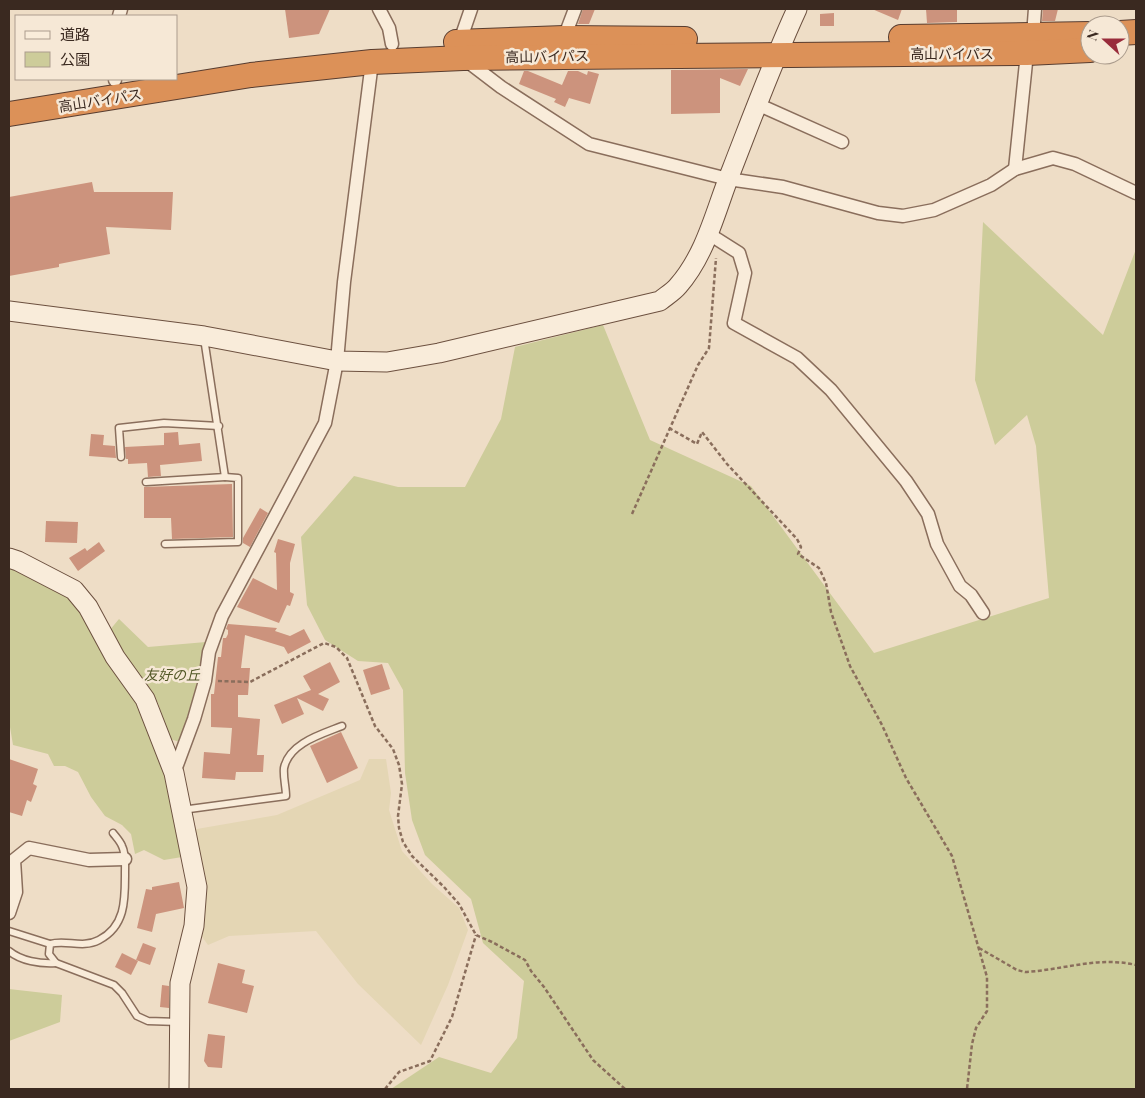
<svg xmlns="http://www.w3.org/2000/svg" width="1145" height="1098" viewBox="0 0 1145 1098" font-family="'Playfair Display','Noto Sans JP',serif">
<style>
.farmland{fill:#e4d6b4}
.green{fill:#cdcc9a}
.building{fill:#cc937d}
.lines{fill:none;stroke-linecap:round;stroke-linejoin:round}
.lane-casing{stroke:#8a6e5c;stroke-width:9}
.street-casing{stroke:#8a6e5c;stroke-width:15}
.secondary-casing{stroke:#6c503f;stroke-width:21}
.highway-casing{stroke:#583d30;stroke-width:26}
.path{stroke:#8a6e5c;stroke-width:2.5;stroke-dasharray:4 2.5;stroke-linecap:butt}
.lane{stroke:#f9ecda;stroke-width:6}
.street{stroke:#f9ecda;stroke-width:12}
.secondary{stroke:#f9ecda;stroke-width:19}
.highway{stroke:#dc9158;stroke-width:24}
.labels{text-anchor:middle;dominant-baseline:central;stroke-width:5;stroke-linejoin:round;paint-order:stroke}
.street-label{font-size:14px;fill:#3a2920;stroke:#f6e8d6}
.park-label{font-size:14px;font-style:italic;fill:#515726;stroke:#f6e8d6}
</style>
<rect width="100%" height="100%" fill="#eeddc6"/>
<!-- farmland -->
<polygon class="farmland" points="369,759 386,759 391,793 389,810 402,851 432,884 459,908 468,930 448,985 421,1045 358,984 316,931 229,936 208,945 200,934 191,830 277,815 360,780"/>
<!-- green -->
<g class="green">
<polygon points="983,222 1103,335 1136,249 1136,1089 391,1089 439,1057 491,1073 517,1038 524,981 483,943 471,899 425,855 412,820 405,773 403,690 388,663 358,661 325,640 307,605 301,537 354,476 398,487 465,487 501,419 515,347 603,325 650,440 751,486 874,653 1049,598 1036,446 1027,415 995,445 975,380"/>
<polygon points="9,563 69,596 79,607 135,699 165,777 188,856 164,860 144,850 135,854 131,834 122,825 105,816 91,797 78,772 65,766 54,766 48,754 13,745 9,721"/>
<polygon points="119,619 148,647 206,642 199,684 180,742 170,739 158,703 109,631"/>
<polygon points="9,989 62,995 60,1022 9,1041"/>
</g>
<!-- building -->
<g class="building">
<polygon points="285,9 330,9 319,34 289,38"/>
<polygon points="583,9 595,9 589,24 578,24"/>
<polygon points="872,9 902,9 898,20"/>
<polygon points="926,9 957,9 957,22 927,23"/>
<polygon points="1043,9 1058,9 1055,21 1042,21"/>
<polygon points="834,13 834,26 820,26 820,14"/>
<polygon points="748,69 740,86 720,78 720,113 671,114 671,70"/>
<polygon points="524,71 528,71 562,85 568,71 578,71 587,75 588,71 599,74 590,104 569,98 565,107 554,102 556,99 519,84"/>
<polygon points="92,182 94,192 173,192 171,230 106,227 110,254 59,264 59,267 9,276 9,197"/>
<polygon points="178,432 179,445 200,443 202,461 160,465 161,476 148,477 147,463 128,464 128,459 126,459 125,447 164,445 164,433"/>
<polygon points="91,434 104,435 103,445 115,446 116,458 89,456"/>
<polygon points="232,484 233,537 172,539 171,518 144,518 144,487"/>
<polygon points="260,508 268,513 250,547 243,543 243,538"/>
<polygon points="46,521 78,522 77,543 45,542"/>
<polygon points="278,539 295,544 290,563 290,592 294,594 290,606 287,605 279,623 237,607 253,578 277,590 276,553 274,552"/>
<polygon points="99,542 105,551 78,571 69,558 85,548 87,551"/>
<polygon points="228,624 277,628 275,631 290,636 304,629 311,642 288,654 284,647 245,635 241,668 250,668 248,695 238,695 238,717 260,719 257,755 264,755 263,772 236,772 235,780 202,778 204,752 230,754 232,728 211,727 211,694 214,694 218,657 221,657 223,638 226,638 228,634 228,630 226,629"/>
<polygon points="330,662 340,682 318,694 329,699 323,711 297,698 304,714 282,724 274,705 311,690 303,676"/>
<polygon points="382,664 390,689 371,695 363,670"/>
<polygon points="341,732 358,768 327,783 310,746"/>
<polygon points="9,759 38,769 33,784 37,786 31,802 27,800 22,816 9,812"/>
<polygon points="179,882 184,908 156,914 152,932 137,928 146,889 152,890 152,887"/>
<polygon points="143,943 156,948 150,965 136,960"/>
<polygon points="122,953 138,961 131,975 115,967"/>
<polygon points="218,963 245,970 242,983 254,986 247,1013 208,1003"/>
<polygon points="162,985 169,986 169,1008 160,1007"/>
<polygon points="208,1034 225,1036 222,1068 208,1067 204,1061"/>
</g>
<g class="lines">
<defs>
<g id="lane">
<polyline points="121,457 119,428 164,423 219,426"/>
<polyline points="146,482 225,477 204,338"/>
<polyline points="165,544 238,542 238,478 225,477"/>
<path d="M182,810L286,796C286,787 283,777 284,768C289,743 322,734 342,726"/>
<path d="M113,833C116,837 120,841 122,846C126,854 125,864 125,873C125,899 126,926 99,940C82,949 66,939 50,944L49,954L56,963L114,985L122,993L137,1016L148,1021L179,1022"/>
<polyline points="9,931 50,944"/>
<path d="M9,951C21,961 40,964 56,963"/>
</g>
<g id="street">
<polyline points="379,9 389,28 392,44"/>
<polyline points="471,9 460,41 463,58 501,87 589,144 728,179 783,187 878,213 903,216 934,210 991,185 1015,169 1053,158 1075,164 1136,193"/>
<polyline points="119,16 121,9"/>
<polyline points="1033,35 1035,9"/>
<polyline points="564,38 575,9"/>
<polyline points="115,79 115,80"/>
<polyline points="757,104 842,142"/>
<polyline points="1015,169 1027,53"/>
<polyline points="709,234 739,253 745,273 734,323 797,358 831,390 906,481 928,514 937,544 960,586 971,595 983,613"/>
<polyline points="174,773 194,719 205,681 209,652 222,616 325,423 337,361 344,282 372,62"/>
<polyline points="9,913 16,892 14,860 29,848 89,860 125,859"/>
</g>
<g id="secondary">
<path d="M9,311L204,336L337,361L387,362L439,353L660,301C666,296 673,292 678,286C707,253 716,208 732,169C753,115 773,61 797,9"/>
<polyline points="9,558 18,561 74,590 88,607 115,657 145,699 174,773 197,887 194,926 180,983 179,1089"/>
</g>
<g id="highway">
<polyline points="1120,33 1136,32"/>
<polyline points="901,37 1090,34"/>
<polyline points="456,42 564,38 685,39"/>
<polyline points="9,114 251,75 372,62 463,58 1027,53 1090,50"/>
</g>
</defs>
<!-- lane casing -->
<use href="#lane" class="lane-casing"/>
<!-- street casing -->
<use href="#street" class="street-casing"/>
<!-- secondary casing -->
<use href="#secondary" class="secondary-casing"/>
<!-- highway casing -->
<use href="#highway" class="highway-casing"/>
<!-- path -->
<g class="path">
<polyline points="669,428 697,444 702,432 727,464 797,539 801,547 798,554 819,568 826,583 831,612 850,666 882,725 906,778 952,856 987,977 987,1011 976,1028 972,1044 967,1089"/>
<polyline points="632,514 698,365 709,348 716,258"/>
<polyline points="218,681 250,682 324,643 336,647 347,658 375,726 393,749 399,765 402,784 398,816 399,828 403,842 412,856 444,887 459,904 476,935 492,942 525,960 531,971 544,987 593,1060 625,1089"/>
<path d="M979,948L1017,970L1025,972C1063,970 1098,956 1136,965"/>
<polyline points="385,1089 399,1072 430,1061 452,1017 476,935"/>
</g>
<!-- lane -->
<use href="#lane" class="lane"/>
<!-- street -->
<use href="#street" class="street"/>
<!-- secondary -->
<use href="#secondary" class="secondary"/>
<!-- highway -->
<use href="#highway" class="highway"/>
</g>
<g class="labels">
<!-- street labels -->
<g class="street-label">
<text x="952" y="53">高山バイパス</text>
<text transform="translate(547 56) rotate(-1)">高山バイパス</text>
<text transform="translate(100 100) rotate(-9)">高山バイパス</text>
</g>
<!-- park labels -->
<g class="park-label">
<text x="172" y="674">友好の丘</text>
</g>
</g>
<!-- border -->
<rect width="1145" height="1098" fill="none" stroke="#3a2920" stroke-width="20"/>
<!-- legend -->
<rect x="15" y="15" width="162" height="65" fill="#f6e8d6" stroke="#ab9c8d"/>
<rect x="25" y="31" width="25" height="8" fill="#f9ecda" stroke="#ab9c8d"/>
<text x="60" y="40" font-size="15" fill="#3a2920">道路</text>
<rect x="25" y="52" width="25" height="15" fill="#cdcc9a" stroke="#ab9c8d"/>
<text x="60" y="65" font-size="15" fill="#3a2920">公園</text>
<!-- north arrow -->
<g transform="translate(1105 40) rotate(291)"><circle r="24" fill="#f6e8d6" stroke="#ab9c8d"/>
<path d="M0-4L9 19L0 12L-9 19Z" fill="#992c3b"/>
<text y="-8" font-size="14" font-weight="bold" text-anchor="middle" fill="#3a2920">N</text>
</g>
</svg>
